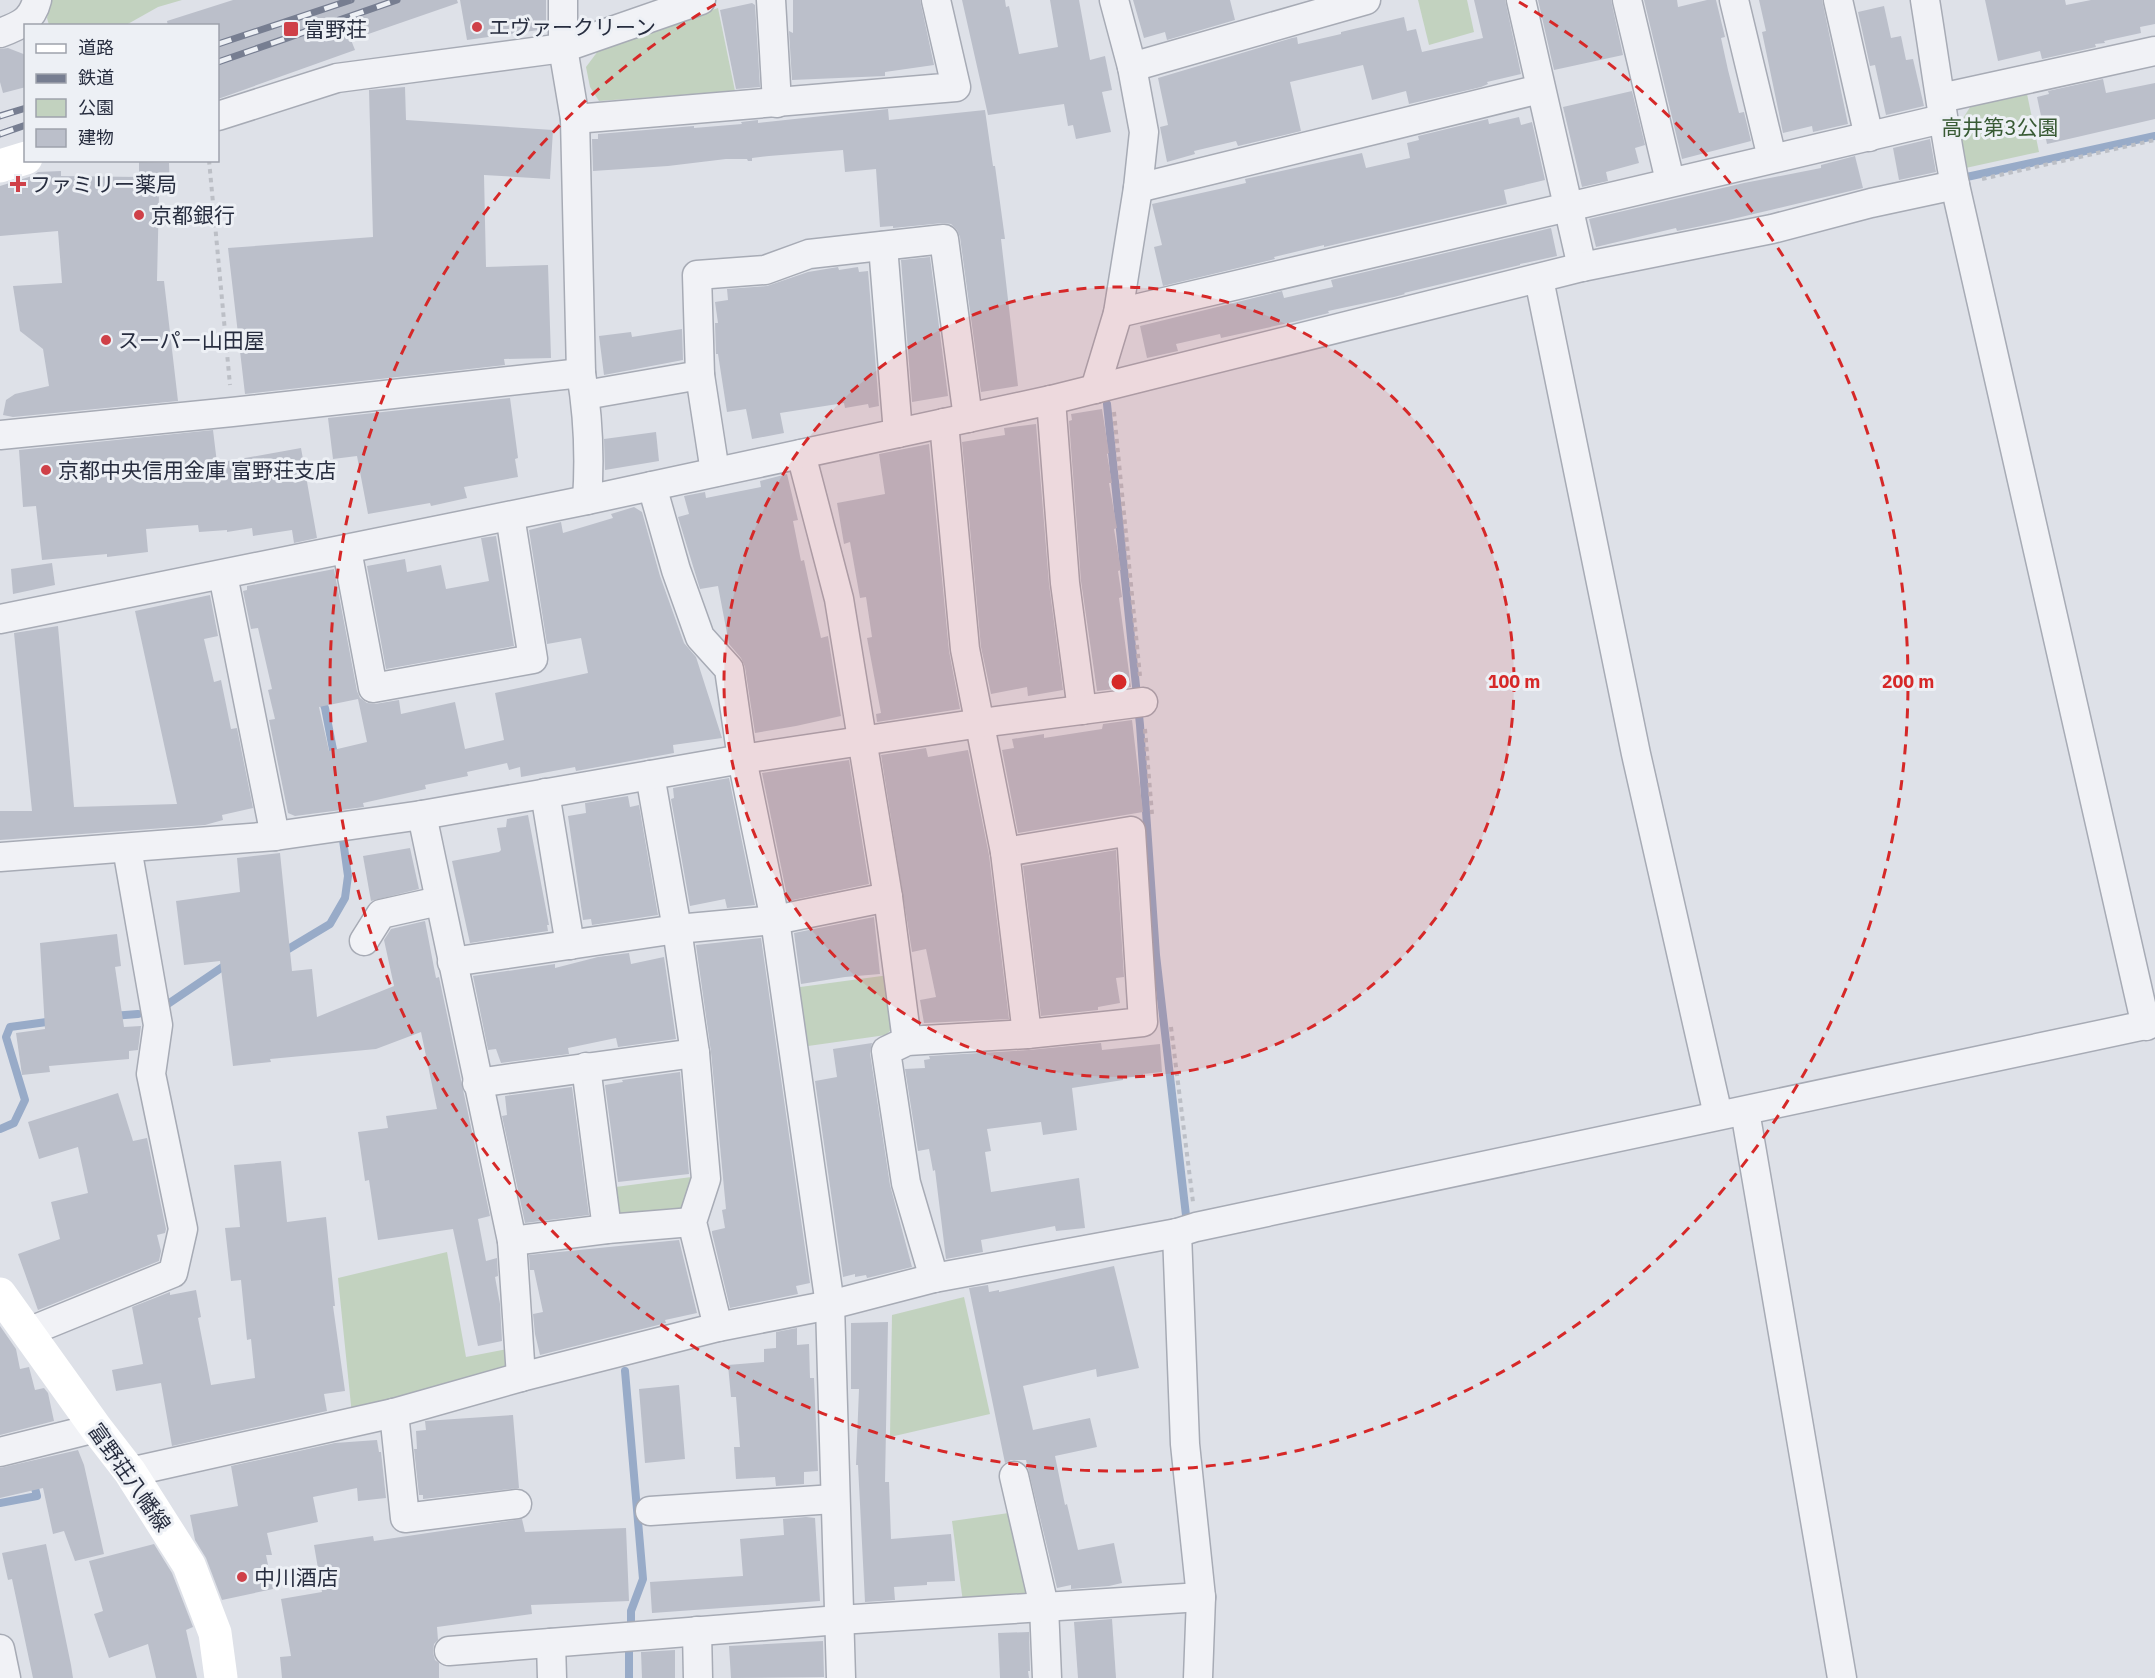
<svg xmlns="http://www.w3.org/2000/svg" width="2155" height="1678" viewBox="0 0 2155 1678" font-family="'IBM Plex Sans','Noto Sans JP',sans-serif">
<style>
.green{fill:#c2d2bf}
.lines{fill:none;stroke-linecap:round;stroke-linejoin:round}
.stream{stroke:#98abc8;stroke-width:8}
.building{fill:#bbbfca;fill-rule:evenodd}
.street-casing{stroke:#a7abb5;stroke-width:31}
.path{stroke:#bcbfc6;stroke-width:4;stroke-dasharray:4.5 4.5;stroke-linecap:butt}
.street{stroke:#f1f2f6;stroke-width:28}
.secondary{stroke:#fff;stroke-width:33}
.rail-casing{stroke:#777e91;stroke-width:7}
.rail{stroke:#edf0f5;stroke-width:4.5;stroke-dasharray:14;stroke-linecap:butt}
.ring{fill:none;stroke:#d62828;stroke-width:3;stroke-dasharray:10 8}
.poi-dot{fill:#cf4048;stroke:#edf0f5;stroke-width:2}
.labels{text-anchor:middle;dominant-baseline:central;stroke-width:6;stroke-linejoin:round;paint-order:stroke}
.poi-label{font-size:21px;fill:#272d3f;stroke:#edf0f5;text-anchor:start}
.park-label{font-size:21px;fill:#385a34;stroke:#edf0f5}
.street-label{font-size:21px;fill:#272d3f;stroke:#edf0f5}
.centre{fill:#d62828;stroke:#edf0f5;stroke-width:3}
.ring-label{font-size:18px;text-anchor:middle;font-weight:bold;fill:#d62828;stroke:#edf0f5;stroke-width:6;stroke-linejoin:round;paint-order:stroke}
</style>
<rect width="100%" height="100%" fill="#dee1e8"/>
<!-- green -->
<g class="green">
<polygon points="51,0 182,0 158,7 126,25 49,25 47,18"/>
<polygon points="1418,0 1467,0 1474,32 1429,45"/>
<polygon points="718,8 735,91 599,101 590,87 586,67 598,51"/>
<polygon points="2026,89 2039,152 1961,169 1958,126 1974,101"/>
<polygon points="889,975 896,1025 886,1035 801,1047 793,988"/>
<polygon points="699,1176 682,1216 613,1225 608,1188"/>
<polygon points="447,1252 466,1357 513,1348 518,1369 352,1415 338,1278"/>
<polygon points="964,1297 990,1414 890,1437 892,1315"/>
<polygon points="1016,1512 1032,1598 963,1602 952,1521"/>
</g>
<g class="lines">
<!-- stream -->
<g class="stream">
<polyline points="1962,178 2155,136"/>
<polyline points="1107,404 1140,725 1156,955 1187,1224"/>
<polyline points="321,697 325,708 335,760"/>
<polyline points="280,954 330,924 345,898 348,876 343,840"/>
<polyline points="162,1008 224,966 230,965"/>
<polyline points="112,1016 138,1014"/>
<polyline points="0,1129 14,1123 25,1100 6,1037 10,1027 54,1021"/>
<polyline points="625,1371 643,1579 631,1611 631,1626"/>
<polyline points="0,1503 37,1496 33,1480"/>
<polyline points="629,1650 629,1678"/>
</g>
</g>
<!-- building -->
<g class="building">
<polygon points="233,0 457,0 458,3 351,40 355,50 218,99 218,26 168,26 167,21"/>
<polygon points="460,0 546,0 546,29 467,40"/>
<polygon points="793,0 920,0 934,65 885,72 885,76 792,80 789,31 793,33"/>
<polygon points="962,0 1005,0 1006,7 1009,6 1019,54 1058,47 1050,0 1079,0 1090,60 1105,56 1112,90 1102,92 1111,132 1076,139 1073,125 1068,126 1064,104 988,115"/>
<polygon points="1133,0 1230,0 1235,20 1167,40 1165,32 1144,38"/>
<polygon points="1474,0 1505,0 1521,74 1487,82 1488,84 1481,87 1409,104 1406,91 1372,100 1363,65 1290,82 1301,131 1238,146 1236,141 1194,151 1195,154 1167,162 1160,127 1168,125 1158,78 1292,38 1297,37 1298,44 1341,34 1341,32 1404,17 1407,31 1416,29 1422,52 1483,38"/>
<polygon points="1538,0 1611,0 1623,55 1554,70"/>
<polygon points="1644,0 1677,0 1678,7 1707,0 1716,0 1725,37 1721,38 1728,70 1739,113 1744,112 1751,141 1682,159"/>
<polygon points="1759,0 1822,0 1848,124 1813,132 1812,126 1783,133 1762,32 1766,31"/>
<polygon points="1985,0 2065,0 2066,5 2091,0 2155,0 2155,24 2140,27 2141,33 2104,41 2105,43 2095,44 2096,47 2042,59 2040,51 1998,61"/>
<polygon points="752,3 755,5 760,87 736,89 720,10"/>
<polygon points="1884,6 1891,38 1901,36 1906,60 1913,59 1924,106 1886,115 1875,65 1870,66 1858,12"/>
<polygon points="8,48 26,55 26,87 3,93 0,82 0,49"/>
<polygon points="2103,79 2106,93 2155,83 2155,119 2047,144 2037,97 2049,94 2048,91"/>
<polygon points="405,87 406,120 553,130 550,179 484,175 486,267 548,265 551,358 504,359 505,365 245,394 228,248 373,237 369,90"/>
<polygon points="1632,91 1645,145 1635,148 1639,163 1606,172 1608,181 1582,187 1563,107"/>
<polygon points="888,109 889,120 985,110 993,166 995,166 1005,239 1001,239 1018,386 981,392 960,237 957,230 951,224 943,223 893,228 893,226 880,227 876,169 845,172 843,150 769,156 752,158 752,161 748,161 747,159 726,159 668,166 593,171 592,139 598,139 598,134 694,126 694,128 742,124 741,122 758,120 758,123"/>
<polygon points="1519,117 1521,125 1532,122 1545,180 1504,190 1507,204 1324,247 1324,245 1274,257 1275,259 1163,286 1154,247 1162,245 1152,204 1246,183 1245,179 1362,153 1366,168 1410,158 1407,143 1419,140 1418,136 1488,119 1489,124"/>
<polygon points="1930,139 1936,172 1899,180 1893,148"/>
<polygon points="1855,156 1863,188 1716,223 1677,231 1676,228 1596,247 1589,219 1744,183 1821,168 1821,165"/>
<polygon points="139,162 169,163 170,192 159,193 157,281 164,281 178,401 13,417 3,415 6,400 15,394 49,386 43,349 20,331 13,286 62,283 58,231 0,236 0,186 32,176 38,172 61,171 61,176 139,177"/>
<polygon points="1551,228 1557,256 1520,264 1520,265 1404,293 1405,294 1394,297 1328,311 1329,313 1293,322 1221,338 1220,334 1176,344 1178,351 1147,358 1140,326 1282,291 1284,298 1333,287 1331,280"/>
<polygon points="930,257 948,396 912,402 901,260"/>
<polygon points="838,267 839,270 858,267 859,272 868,271 879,406 869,408 868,404 845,408 844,403 780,413 784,433 752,439 746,409 727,412 718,354 716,354 715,323 718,323 715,302 728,300 727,289 767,286 808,272"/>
<polygon points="682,329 683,360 604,375 599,336 631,332 632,337"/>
<polygon points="510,398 518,458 515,459 518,477 464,487 467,498 431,506 430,503 368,514 357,456 333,459 328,418"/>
<polygon points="1102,409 1109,453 1107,454 1112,483 1109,483 1117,528 1114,529 1121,570 1118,571 1122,597 1119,598 1131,687 1097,691 1081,581 1069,421 1072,420 1071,414"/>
<polygon points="1036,424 1049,584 1063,690 1028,696 1027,687 991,694 981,647 962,442 1005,435 1004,428"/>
<polygon points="213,430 217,463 301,448 317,538 294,543 292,530 253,536 252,528 227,532 227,530 199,532 198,525 146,529 148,552 107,557 107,554 42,560 36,506 23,507 19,450"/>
<polygon points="656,432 659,461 605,470 604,439"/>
<polygon points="929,444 949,651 960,709 877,722 876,714 881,713 867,638 872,637 866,597 860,598 850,542 844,544 837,503 885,494 879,454"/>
<polygon points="787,474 798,520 793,521 801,561 804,560 821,638 828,636 841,716 796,726 755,733 745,667 741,658 729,644 718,586 700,589 678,517 689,514 684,496 705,492 706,498 761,487 760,481"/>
<path d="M634,507L642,512L660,576L684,643L696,657L722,738L673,745L674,753L576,771L575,767L521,777L520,767L509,770L507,763L467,772L468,776L425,785L426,789L363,803L364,807L295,816L288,813L269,720L275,719L268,690L272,689L258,628L251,629L243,591L247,590V586L334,569L357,691L360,698L367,703L375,704L399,700L401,714L455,702L465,749L504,740L495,693L588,673L581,638L547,644L529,530L561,522L563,533L613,518L611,514ZM358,699L367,742L329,751L319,707Z"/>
<polygon points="496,536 514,646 386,669 367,566 405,559 407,572 441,565 446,589 489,581 481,538"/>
<polygon points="52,563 55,585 13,594 11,569"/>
<polygon points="210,595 218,636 204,639 214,682 221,680 231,729 237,728 253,808 222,815 223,820 205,825 0,840 0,811 32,811 14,633 58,626 74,807 177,804 135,611"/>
<polygon points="1132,720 1143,812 1018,833 1002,750 1014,748 1012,739 1044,734 1044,738 1102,729 1103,724"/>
<polygon points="926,748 928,757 968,750 989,855 1009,1019 924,1023 920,1000 936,997 926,949 912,952 881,755"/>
<polygon points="849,760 869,884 788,901 762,773"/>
<polygon points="729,778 755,905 727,908 725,899 690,906 671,799 674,798 673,788"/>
<polygon points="628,796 630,807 639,805 658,915 592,925 591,919 583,920 568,816 586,813 585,803"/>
<polygon points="528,815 549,925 547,925 548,931 470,943 452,861 499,852 501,850 497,828 506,827 507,819"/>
<polygon points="410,848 419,889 371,901 363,856"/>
<polygon points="1116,850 1124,977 1116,978 1120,1003 1098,1007 1098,1010 1041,1016 1023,866"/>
<polygon points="280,853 292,971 312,969 317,1017 394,986 384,940 391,929 425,921 436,978 439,977 490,1216 478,1219 486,1261 497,1258 498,1276 495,1277 500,1304 502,1341 478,1346 453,1229 378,1240 369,1180 365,1181 358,1132 388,1128 386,1116 437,1109 421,1032 376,1049 270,1059 271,1062 233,1066 220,961 184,965 176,901 240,892 237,858"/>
<polygon points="874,917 880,974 845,977 801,984 794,933"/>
<polygon points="117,934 121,966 115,967 124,1027 141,1026 138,1050 129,1051 129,1059 49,1066 50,1072 22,1075 16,1033 45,1029 40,943"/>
<polygon points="761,938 810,1283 796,1286 798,1294 730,1308 712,1233 712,1231 725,1228 722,1210 726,1209 711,1052 696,945"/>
<polygon points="629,953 631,964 664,957 676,1039 618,1047 616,1038 568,1048 569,1054 501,1063 496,1049 488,1050 473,976 555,964 555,968 598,957"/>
<polygon points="872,1043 870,1053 890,1185 912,1267 867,1278 866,1275 855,1277 855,1274 843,1277 815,1081 837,1077 833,1049"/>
<polygon points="1101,1043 1102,1050 1160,1044 1162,1072 1143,1074 1143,1076 1123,1078 1123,1080 1072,1088 1077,1130 1043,1135 1041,1122 987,1129 991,1151 985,1152 991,1192 1079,1178 1085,1228 1056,1231 1055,1226 981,1240 983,1252 946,1259 935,1170 933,1171 929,1149 918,1151 905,1069 925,1068 924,1060 930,1059 929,1056 1029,1050"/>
<polygon points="680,1072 689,1174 618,1182 605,1085 623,1082 622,1080"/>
<polygon points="572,1087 589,1215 525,1223 502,1116 507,1115 505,1096"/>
<polygon points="118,1093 133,1141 147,1138 166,1229 165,1233 157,1235 161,1251 159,1261 38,1310 18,1254 60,1239 51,1202 88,1193 78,1147 39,1159 28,1122"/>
<polygon points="281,1161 287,1222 326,1217 335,1306 333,1306 345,1391 324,1394 327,1411 172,1446 161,1383 116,1391 112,1370 143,1364 132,1307 170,1292 170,1295 196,1290 201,1317 198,1318 211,1385 255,1378 251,1339 247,1340 241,1280 231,1281 225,1228 240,1227 234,1165"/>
<polygon points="679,1240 697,1313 665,1320 666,1323 540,1355 535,1334 533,1314 543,1312 534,1270 530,1270 529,1255"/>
<polygon points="1114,1266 1139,1368 1097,1377 1096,1369 1023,1386 1033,1430 1090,1418 1097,1447 1055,1456 1065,1505 1067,1504 1078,1550 1114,1543 1122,1583 1109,1586 1071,1589 1071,1585 1057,1588 1026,1460 1011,1460 1005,1463 969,1288 988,1285 989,1292 999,1290 999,1292"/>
<polygon points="888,1322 885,1482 889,1482 891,1539 951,1534 955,1581 927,1582 927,1585 894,1587 895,1600 865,1602 858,1465 856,1465 859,1389 851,1389 851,1323"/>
<polygon points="0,1326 16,1349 20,1369 29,1367 35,1390 44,1388 48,1393 54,1421 0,1435"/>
<polygon points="797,1328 797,1345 809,1344 810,1378 814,1378 818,1471 804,1472 804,1484 776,1486 775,1477 736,1479 734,1447 740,1447 736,1397 731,1397 728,1365 764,1362 764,1349 776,1348 776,1332"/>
<polygon points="679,1385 685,1459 645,1463 639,1389"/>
<polygon points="513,1415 519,1488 423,1499 423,1495 419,1495 414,1449 417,1449 416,1431 426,1430 425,1421"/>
<polygon points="377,1440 379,1452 381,1452 386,1498 358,1501 357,1488 313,1497 318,1522 267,1533 272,1555 266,1555 273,1589 222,1600 206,1558 195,1540 190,1515 238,1506 231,1466 335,1443"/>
<polygon points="78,1450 84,1465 104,1554 75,1561 64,1531 53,1534 43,1488 0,1498 0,1468"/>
<polygon points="806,1517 815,1518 820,1601 652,1613 650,1582 743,1576 740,1539 784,1535 783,1519"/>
<polygon points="522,1519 525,1532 626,1528 629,1601 531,1605 532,1614 437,1627 438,1640 434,1644 433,1652 435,1660 439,1663 439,1678 282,1678 280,1657 291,1656 281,1599 322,1592 314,1545 373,1536 374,1541"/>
<polygon points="46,1544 71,1665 73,1678 33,1678 12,1579 8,1580 2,1553"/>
<polygon points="154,1544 172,1573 193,1627 186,1630 197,1678 156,1678 148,1644 109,1658 94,1614 103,1611 89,1561"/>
<polygon points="1112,1619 1116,1678 1078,1678 1074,1622"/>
<polygon points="1029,1632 1030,1671 1028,1671 1029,1678 1000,1678 998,1633"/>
<polygon points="823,1641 824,1677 731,1678 729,1646"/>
<polygon points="675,1650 675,1678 642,1678 641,1652"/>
</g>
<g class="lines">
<defs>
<g id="street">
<path d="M563,0V48L575,119L581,373C588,414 590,458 587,500"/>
<polyline points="771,0 777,103"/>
<polyline points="1521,0 1582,267"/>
<polyline points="1627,0 1670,181"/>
<polyline points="1734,0 1772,158"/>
<polyline points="1838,0 1869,137"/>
<path d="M1925,0C1935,62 1943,124 1955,185L2146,1026"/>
<path d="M0,33C19,26 32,21 37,0"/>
<polyline points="1132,67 1366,0"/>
<polyline points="1941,98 2155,51"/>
<polyline points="218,116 337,78 563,48 701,0"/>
<polyline points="575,119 956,87 936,0"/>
<polyline points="1138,188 1540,89"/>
<polyline points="883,246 898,433"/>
<polyline points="1539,279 1636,754 1718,1115"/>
<polyline points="1118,313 1942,119"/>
<polyline points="1095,389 1118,313 1138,188 1144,132 1132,67 1114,0"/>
<polyline points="585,395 700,375"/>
<polyline points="1051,400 1065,583 1082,710"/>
<polyline points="944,423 965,649 1005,852 1027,1034"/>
<polyline points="0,435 232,412 581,373"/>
<polyline points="801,454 839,599 888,897 907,1041"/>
<polyline points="715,472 700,375 697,275 765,270 809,254 944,239 968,418"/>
<polyline points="652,486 676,570 700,637 729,669 742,759 775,920 830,1305 841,1678"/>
<polyline points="347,550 373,688 533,659 510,516"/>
<polyline points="223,575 275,836"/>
<polyline points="0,619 587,500 1051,400 1582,267 1772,229 1871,203 1955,185"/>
<polyline points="650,775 677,929 695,1053 706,1179 692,1222 718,1327"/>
<polyline points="545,793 570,945"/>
<polyline points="422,815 512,1241 521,1377"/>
<polyline points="0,857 275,836 422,815 742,759 981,723 1143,702"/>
<polyline points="364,941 381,914 439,901"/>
<polyline points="452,962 677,929 775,920 888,897"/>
<polyline points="586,1067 607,1229"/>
<polyline points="477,1083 695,1053"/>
<polyline points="1745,1111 1842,1678"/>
<polyline points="1177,1233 1185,1444 1201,1597 1198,1678"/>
<polyline points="512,1241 607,1229 692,1222"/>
<polyline points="934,1278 906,1183 886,1051 907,1041 1027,1034 1143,1022 1131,831 1005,852"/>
<polyline points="28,1332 173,1273 183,1229 151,1074 158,1025 127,848"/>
<polyline points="394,1413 405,1518 517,1504"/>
<polyline points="0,1452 96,1428"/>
<polyline points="130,1472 394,1413 521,1377 718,1327 830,1305 934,1278 1177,1233 1196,1227 2155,1023"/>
<polyline points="1014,1476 1044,1606 1047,1678"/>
<polyline points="650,1511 834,1499"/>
<polyline points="697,1631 698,1678"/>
<polyline points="551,1643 552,1678"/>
<polyline points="0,1649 6,1678"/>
<polyline points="449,1651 839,1620 1201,1597"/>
</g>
</defs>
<!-- street casing -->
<use href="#street" class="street-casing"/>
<!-- path -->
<g class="path">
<polyline points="209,160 230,385"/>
<polyline points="1982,179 2155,140"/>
<polyline points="1114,412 1140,676"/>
<polyline points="1145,729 1152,814"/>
<polyline points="1171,1027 1193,1202"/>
</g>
<!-- street -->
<use href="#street" class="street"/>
<!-- secondary -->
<g class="secondary">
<polyline points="0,166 26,158"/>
<polyline points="0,1294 96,1428 130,1472 189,1565 215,1633 221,1678"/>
</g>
<defs>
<g id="rail">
<polyline points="218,44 351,0"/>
<polyline points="218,62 397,0"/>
<polyline points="0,116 26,108"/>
<polyline points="0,134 26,125"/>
</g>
</defs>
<!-- rail casing -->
<use href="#rail" class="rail-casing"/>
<!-- rail -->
<use href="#rail" class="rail"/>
</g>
<!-- distance rings -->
<circle cx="1119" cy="682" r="395" fill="#d62828" fill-opacity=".12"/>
<g class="ring">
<circle cx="1119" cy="682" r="395"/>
<path d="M1519 2A789 789 0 1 1 719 2"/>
</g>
<!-- markers -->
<g class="poi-dot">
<circle cx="477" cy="27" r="6"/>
<rect x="283" y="21" width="16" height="16" rx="3"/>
<path d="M15 175h6v6h6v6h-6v6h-6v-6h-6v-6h6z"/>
<circle cx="139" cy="215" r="6"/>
<circle cx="106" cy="340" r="6"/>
<circle cx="46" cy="470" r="6"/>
<circle cx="242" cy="1577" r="6"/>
</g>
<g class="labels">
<!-- poi labels -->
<g class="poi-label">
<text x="489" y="27">エヴァークリーン</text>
<text x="304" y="29">富野荘</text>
<text x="30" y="184">ファミリー薬局</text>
<text x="151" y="215">京都銀行</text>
<text x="118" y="340">スーパー山田屋</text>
<text x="58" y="470">京都中央信用金庫 富野荘支店</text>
<text x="254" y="1577">中川酒店</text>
</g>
<!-- park labels -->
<g class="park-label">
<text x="2000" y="127">高井第3公園</text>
</g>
<!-- street labels -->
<g class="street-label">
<text transform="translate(130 1477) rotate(55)">富野荘八幡線</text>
</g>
</g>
<circle cx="1119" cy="682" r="9" class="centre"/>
<g class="ring-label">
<text x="1514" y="688">100 m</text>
<text x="1908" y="688">200 m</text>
</g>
<!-- legend -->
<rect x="24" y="24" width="195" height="138" fill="#edf0f5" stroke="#9ea2ac" stroke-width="1.5"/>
<rect x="36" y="44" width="30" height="9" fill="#ffffff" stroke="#9ea2ac" stroke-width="1.5"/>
<text x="78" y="54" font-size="18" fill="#272d3f">道路</text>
<rect x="36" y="74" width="30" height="9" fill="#777e91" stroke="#9ea2ac" stroke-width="1.5"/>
<text x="78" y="84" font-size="18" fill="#272d3f">鉄道</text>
<rect x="36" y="99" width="30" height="18" fill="#c2d2bf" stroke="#9ea2ac" stroke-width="1.5"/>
<text x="78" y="114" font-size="18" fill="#272d3f">公園</text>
<rect x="36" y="129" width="30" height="18" fill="#bbbfca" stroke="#9ea2ac" stroke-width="1.5"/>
<text x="78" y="144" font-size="18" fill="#272d3f">建物</text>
</svg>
